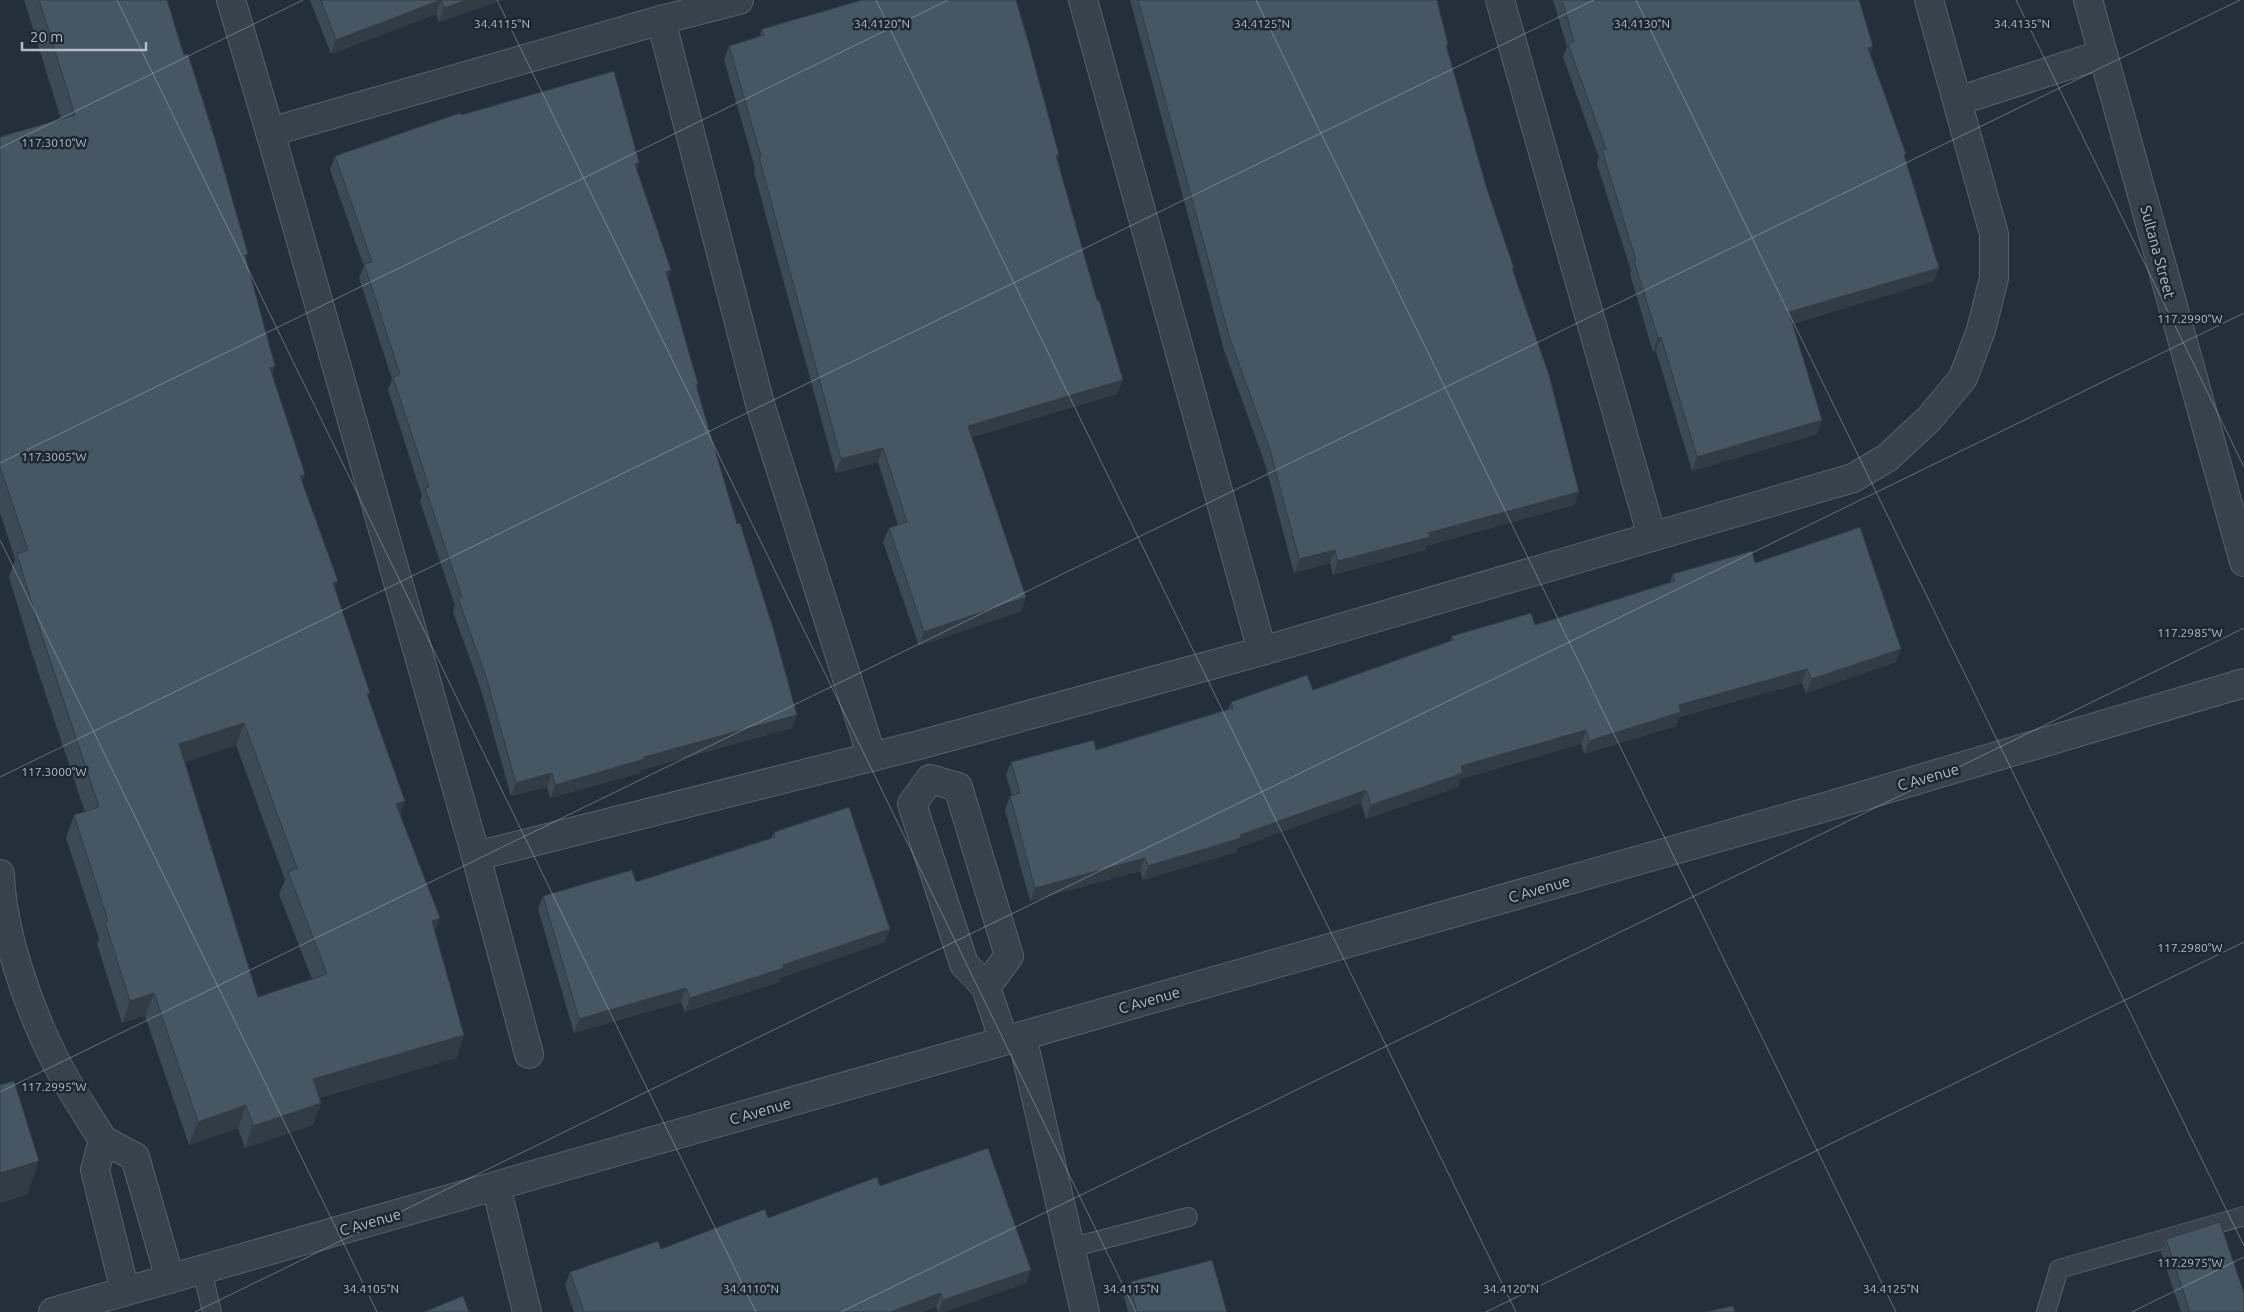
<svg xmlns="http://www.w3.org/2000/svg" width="2244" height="1312" viewBox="0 0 2244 1312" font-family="Ubuntu,sans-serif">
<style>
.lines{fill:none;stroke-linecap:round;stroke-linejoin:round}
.service-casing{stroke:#55606a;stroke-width:20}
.minor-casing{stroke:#55606a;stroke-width:30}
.tertiary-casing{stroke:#55606a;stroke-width:30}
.service{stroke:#37424c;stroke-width:18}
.minor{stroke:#37424c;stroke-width:28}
.tertiary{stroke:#37424c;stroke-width:28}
.wall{fill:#3c4a55;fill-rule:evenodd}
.shaded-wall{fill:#313c45}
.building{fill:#465663;stroke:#313c45;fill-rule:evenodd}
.ticks{fill:none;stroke:#b2bdc8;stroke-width:1;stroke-opacity:0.45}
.labels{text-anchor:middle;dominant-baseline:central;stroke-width:5;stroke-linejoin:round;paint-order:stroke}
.street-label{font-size:15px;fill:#b2bdc8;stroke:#1c2731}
.ticks-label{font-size:12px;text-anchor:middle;fill:#b2bdc8;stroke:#1c2731;stroke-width:5;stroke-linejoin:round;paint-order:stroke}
</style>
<rect width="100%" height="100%" fill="#23303c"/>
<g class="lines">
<defs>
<g id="service">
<polyline points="1070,1248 1188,1217"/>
<polyline points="202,1270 212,1312"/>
<polyline points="2046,1312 2059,1269 2244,1216"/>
</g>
<g id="minor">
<polyline points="231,0 270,132"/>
<polyline points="739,0 661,20 270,132 476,856 919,745 1262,651 1853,478 1887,458 1929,419 1963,378 1981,330 1994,278 1994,234 1929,0"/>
<polyline points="1083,0 1262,651"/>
<polyline points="1500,0 1652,537"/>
<polyline points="661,20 760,404 872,757"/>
<polyline points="1958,101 2103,54"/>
<polyline points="476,856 529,1054"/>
<path d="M0,874C2,931 27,1003 52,1054C66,1084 86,1112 103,1140"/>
<polyline points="986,987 1009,956 958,787 930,779 912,804 964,964 986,987 1004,1041"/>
<polyline points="1022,1036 1085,1312"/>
<polyline points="496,1186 527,1312"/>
<polyline points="125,1291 95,1170 103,1140 135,1157 170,1279"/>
</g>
<g id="tertiary">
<polyline points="2088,0 2244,562"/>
<polyline points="53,1312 1832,805 2244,683"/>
</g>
</defs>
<!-- service casing -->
<use href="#service" class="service-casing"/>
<!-- minor casing -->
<use href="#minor" class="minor-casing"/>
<!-- tertiary casing -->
<use href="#tertiary" class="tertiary-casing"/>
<!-- service -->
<use href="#service" class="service"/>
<!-- minor -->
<use href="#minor" class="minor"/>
<!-- tertiary -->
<use href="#tertiary" class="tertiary"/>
</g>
<!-- wall -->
<g class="wall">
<path d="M24,0H167L246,258L275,366L272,374L305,474L302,482L368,699L400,816L464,1035L456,1058L319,1098L321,1103L313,1125L245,1148L238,1128L189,1145L145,1016L122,1023L97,944L99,939L66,838L74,815L85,812L31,650L9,577L15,559L0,513V137L61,119ZM236,745L285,880L279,894L312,979L258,997L185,762Z"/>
<polygon points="310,0 502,0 439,22 436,14 331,54"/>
<polygon points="1130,0 1437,0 1448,44 1447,48 1487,189 1513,272 1574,505 1426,546 1425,550 1333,575 1330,563 1294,573 1265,464 1224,350"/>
<polygon points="1553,0 1859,0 1870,56 1905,157 1939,268 1934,281 1792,324 1822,420 1817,434 1692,471 1656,351 1653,352 1630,274 1631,271 1597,164 1599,158 1563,57 1567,47"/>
<polygon points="762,29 1059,155 1057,158 1117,394 972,437 1026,597 1021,611 919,646 883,542 889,528 898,525 878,462 836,473 782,276 754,172 755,168 724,60 729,46 759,37"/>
<polygon points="461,115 639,162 637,169 698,384 697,388 792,728 641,770 640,773 550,798 547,787 511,796 481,690 453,612 455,606 420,502 422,496 388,390 392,379 359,278 364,266 330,170 335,156"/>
<polygon points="1755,563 1896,662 1806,693 1802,683 1679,717 1676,726 1584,754 1581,744 1461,779 1458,787 1366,819 1361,803 1237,848 1236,852 1143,880 1140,871 1030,901 1005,810 1010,796 1012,796 1006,775 1011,762 1096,750 1228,709 1231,702 1313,690 1450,641 1452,636 1535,625 1670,582 1673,574"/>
<polygon points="774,832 890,929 885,942 780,978 779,982 685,1012 681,1002 574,1033 538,909 543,896 636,882 771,838"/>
<polygon points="880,1186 1031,1270 1026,1283 944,1312 938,1312 936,1307 922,1312 574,1312 565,1285 570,1272 661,1249"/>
<polygon points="2166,1239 2244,1312 2181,1312 2161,1253"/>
<polygon points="1129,1282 1227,1312 1128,1312 1124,1296"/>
</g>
<!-- shaded-wall -->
<g class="shaded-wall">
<polygon points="441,0 436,14 331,54 336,40"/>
<polygon points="467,0 502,0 439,22 444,8"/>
<polygon points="1873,46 1869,60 1868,48"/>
<polygon points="639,162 634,176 635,164"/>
<polygon points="1939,268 1934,281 1784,326 1789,312"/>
<polygon points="671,270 666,284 666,272"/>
<polygon points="1661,337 1656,351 1653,352 1658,338"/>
<polygon points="275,366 267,389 270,368"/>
<polygon points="1123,380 1117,394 963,440 968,426"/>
<polygon points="1822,420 1817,434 1692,471 1697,457"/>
<polygon points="883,448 878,462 836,473 841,459"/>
<polygon points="305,474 297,497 300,476"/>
<polygon points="1579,492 1574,505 1426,546 1425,550 1333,575 1338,561 1428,533"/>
<polygon points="1335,550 1330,563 1294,573 1299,559"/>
<polygon points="338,581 329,604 333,583"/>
<polygon points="1026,597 1021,611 919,646 924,632"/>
<polygon points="1901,649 1896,662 1806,693 1811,679"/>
<polygon points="1807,669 1802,683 1679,717 1676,726 1584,754 1589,741 1679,705"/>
<polygon points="797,715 792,728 641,770 640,773 550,798 555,785 644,757"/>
<polygon points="244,723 236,745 171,767 179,744"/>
<polygon points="1586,730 1581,744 1461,779 1458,787 1366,819 1371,805 1461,766"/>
<polygon points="552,773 547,787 511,796 516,783"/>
<polygon points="1366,790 1361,803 1237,848 1236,852 1143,880 1148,866 1240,835"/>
<polygon points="405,801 397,824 396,804"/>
<polygon points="1145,858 1140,871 1030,901 1035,888"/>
<polygon points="440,918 431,941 432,921"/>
<polygon points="890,929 885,942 780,978 779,982 685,1012 690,998 783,965"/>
<polygon points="686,988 681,1002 574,1033 579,1019"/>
<polygon points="154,993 145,1016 122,1023 130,1001"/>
<polygon points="464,1035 456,1058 305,1102 313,1079"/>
<polygon points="321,1103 313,1125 245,1148 253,1126"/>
<polygon points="246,1105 238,1128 189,1145 198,1122"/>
<polygon points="39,1161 27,1195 0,1203 0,1173"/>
<polygon points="1031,1270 1026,1283 944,1312 939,1312 943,1300"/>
<polygon points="941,1293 936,1307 922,1312 890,1312"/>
</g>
<!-- building -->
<g class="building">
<path d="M39,0H167L184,55L188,54L216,142L248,254L245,255L275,366L270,368L305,474L300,476L338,581L333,583L370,693L367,694L405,801L396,804L440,918L432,921L464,1035L313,1079L321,1103L253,1126L246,1105L198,1122L154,993L130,1001L105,922L108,921L74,815L99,807L39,627L17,554L28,550L0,466V137L75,115ZM244,723L297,868L288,872L327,974L258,997L179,744Z"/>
<polygon points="321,0 441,0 336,40"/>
<polygon points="441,0 467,0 444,8"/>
<polygon points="862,0 1016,0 1029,44 1059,155 1056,155 1097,300 1099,300 1123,380 968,426 1026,597 924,632 889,528 907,522 883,448 841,459 787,261 759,157 761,156 729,46 764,35 762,29"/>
<polygon points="1138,0 1437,0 1448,44 1446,45 1487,189 1514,268 1512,268 1549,375 1579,492 1428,533 1430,537 1338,561 1335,550 1299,559 1270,450 1229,336"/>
<polygon points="1562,0 1859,0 1873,46 1868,48 1906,154 1904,155 1939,268 1789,312 1822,420 1697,457 1661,337 1658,338 1634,261 1636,260 1602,150 1606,149 1568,44 1574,41"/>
<polygon points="614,71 639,162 635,164 671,270 666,272 698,384 696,385 737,524 740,523 774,631 797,715 644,757 645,759 555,785 552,773 516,783 486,677 458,598 462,597 425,488 429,487 393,377 400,374 364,264 372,262 335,156 460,113 461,115"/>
<polygon points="1860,527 1901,649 1811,679 1807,669 1679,705 1681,712 1589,741 1586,730 1461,766 1463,773 1371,805 1366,790 1240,835 1241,838 1148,866 1145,858 1035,888 1010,796 1020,793 1011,762 1094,740 1096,750 1233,708 1231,702 1307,675 1313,690 1453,640 1452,636 1531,613 1535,625 1675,581 1673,574 1752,551 1755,563"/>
<polygon points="849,807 890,929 783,965 784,968 690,998 686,988 579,1019 543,896 632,870 636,882 775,837 774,832"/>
<polygon points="14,1081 39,1161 0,1173 0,1083 0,1085"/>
<polygon points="988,1148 1031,1270 943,1300 941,1293 890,1312 584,1312 570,1272 658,1241 661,1249 765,1209 768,1218 877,1177 880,1186"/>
<polygon points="2220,1222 2244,1293 2244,1312 2190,1312 2166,1239"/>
<polygon points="1212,1260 1227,1312 1137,1312 1129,1282"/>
<polygon points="463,1296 469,1312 424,1312"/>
<polygon points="1733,1306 1735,1312 1706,1312"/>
</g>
<!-- ticks -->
<path class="ticks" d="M117,0L756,1312M497,0L1136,1312M876,0L1516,1312M1256,0L1896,1312M1636,0L2244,1246M2016,0L2244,467M0,148L303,0M0,463L948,0M0,540L377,1312M0,777L1594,0M0,1092L2240,0M195,1312L2244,313M841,1312L2244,628M1486,1312L2244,942M2132,1312L2244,1257"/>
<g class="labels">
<!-- street labels -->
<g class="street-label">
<text transform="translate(2158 252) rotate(75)">Sultana Street</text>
<text transform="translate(1928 777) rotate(-16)">C Avenue</text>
<text transform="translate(1539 889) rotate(-16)">C Avenue</text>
<text transform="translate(1149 1000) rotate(-16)">C Avenue</text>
<text transform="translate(760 1111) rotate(-16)">C Avenue</text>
<text transform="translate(370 1222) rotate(-16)">C Avenue</text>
</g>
</g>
<g class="ticks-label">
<text x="1642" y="28">34.4130°N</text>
<text x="502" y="28">34.4115°N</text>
<text x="882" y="28">34.4120°N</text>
<text x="1262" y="28">34.4125°N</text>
<text x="2022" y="28">34.4135°N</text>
<text x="54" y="147">117.3010°W</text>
<text x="2190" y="323">117.2990°W</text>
<text x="54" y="461">117.3005°W</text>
<text x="2190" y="637">117.2985°W</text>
<text x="54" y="776">117.3000°W</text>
<text x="2190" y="952">117.2980°W</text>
<text x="54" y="1091">117.2995°W</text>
<text x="2190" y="1267">117.2975°W</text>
<text x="371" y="1293">34.4105°N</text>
<text x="751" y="1293">34.4110°N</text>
<text x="1131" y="1293">34.4115°N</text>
<text x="1511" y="1293">34.4120°N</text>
<text x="1891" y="1293">34.4125°N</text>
</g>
<!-- scale -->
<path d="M22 42v8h124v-8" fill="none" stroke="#b2bdc8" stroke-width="2.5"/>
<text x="30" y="42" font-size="15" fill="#b2bdc8" stroke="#1c2731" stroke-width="4" paint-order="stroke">20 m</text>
</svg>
